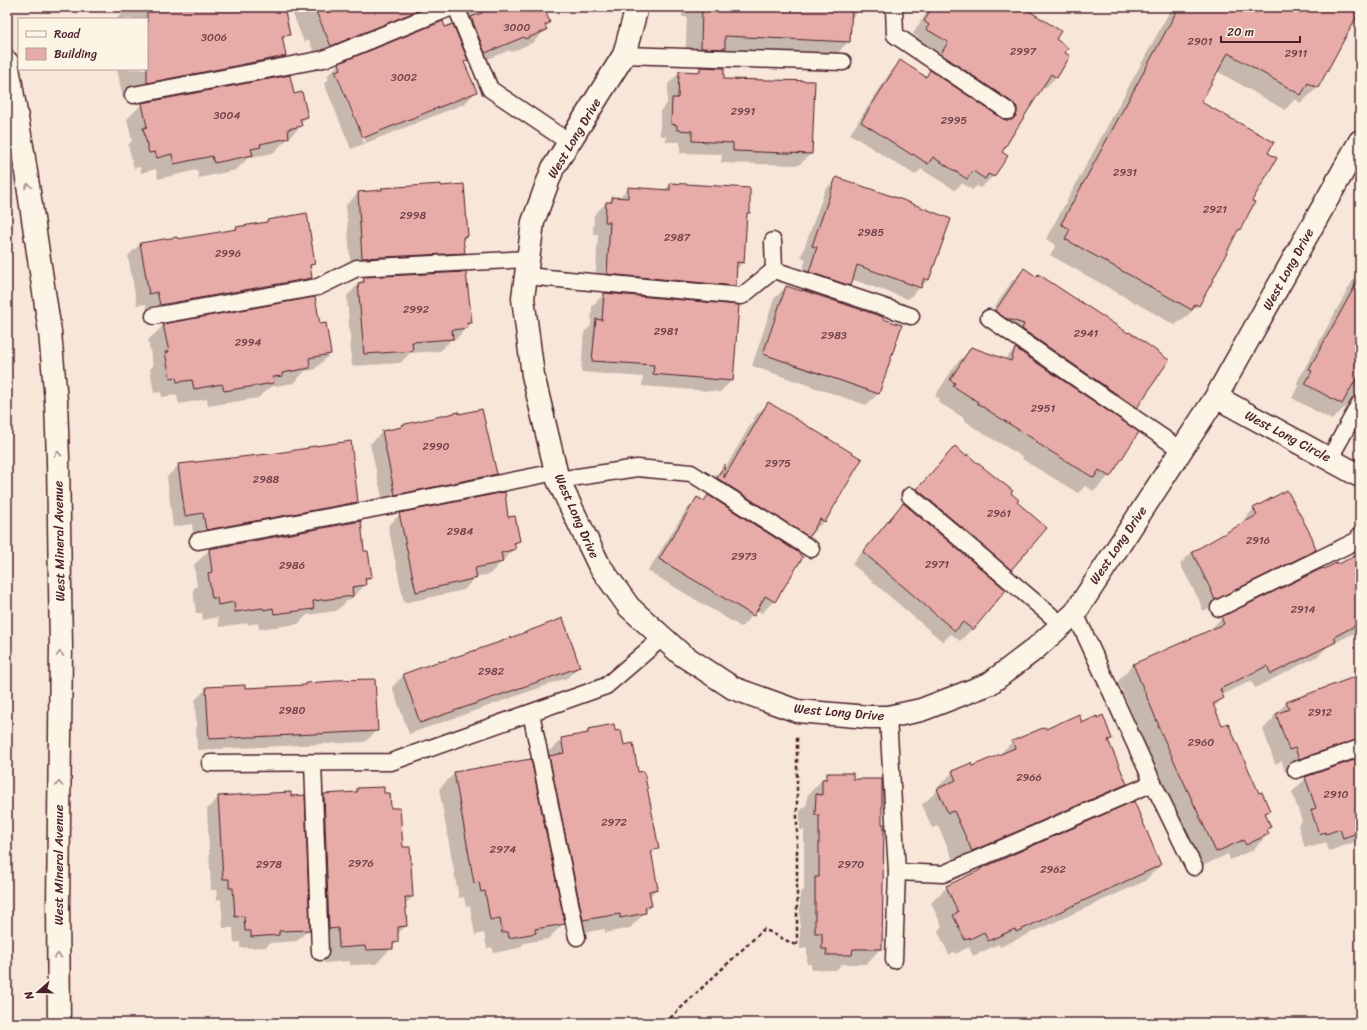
<svg xmlns="http://www.w3.org/2000/svg" width="1367" height="1030" viewBox="0 0 1367 1030" font-family="Sriracha,sans-serif">
<style>
.shadow{fill:#0003;fill-rule:evenodd}
.building{fill:#e7aca7;stroke:#4a1f2b}
.lines{fill:none;stroke-linecap:round;stroke-linejoin:round}
.service-casing{stroke:#4a1f2b;stroke-width:19}
.minor-casing{stroke:#4a1f2b;stroke-width:25}
.secondary-casing{stroke:#4a1f2b;stroke-width:25}
.path{stroke:#4a1f2b;stroke-width:2.5;stroke-dasharray:4 3;stroke-linecap:butt}
.service{stroke:#fcf5e5;stroke-width:16}
.minor{stroke:#fcf5e5;stroke-width:22}
.secondary{stroke:#fcf5e5;stroke-width:22}
.oneway{stroke:#a38a88}
.labels{text-anchor:middle;dominant-baseline:central;stroke-width:3;stroke-linejoin:round;paint-order:stroke}
.number-label{font-size:11px;fill:#71424a}
.street-label{font-size:13px;fill:#4a1f2b;stroke:#fcf5e5}
</style>
<rect width="100%" height="100%" fill="#f8e6d9"/>
<filter id="ink" filterUnits="userSpaceOnUse"><feTurbulence type="fractalNoise" baseFrequency=".025" numOctaves="2"/><feDisplacementMap in="SourceGraphic" scale="8" xChannelSelector="R" yChannelSelector="G"/><feConvolveMatrix kernelMatrix="1 2 1 2 8 2 1 2 1" color-interpolation-filters="sRGB"/></filter>
<g filter="url(#ink)">
<!-- shadow -->
<g class="shadow">
<polygon points="129,7 283,7 289,34 282,41 285,56 270,72 123,99 117,69 147,69 147,19 116,19"/>
<polygon points="290,7 430,7 420,17 317,59 309,40 304,42"/>
<polygon points="461,7 549,7 545,11 549,22 545,27 546,30 532,43 511,52 510,50 471,66 457,32 467,23"/>
<polygon points="682,7 857,7 857,13 850,19 849,41 834,57 685,63 687,17 682,17"/>
<polygon points="930,7 1027,7 1025,10 1055,39 1064,53 1056,77 1044,89 1042,87 1001,152 993,176 981,188 977,186 972,190 962,183 955,190 921,169 915,175 900,165 900,166 850,134 889,74 900,62 925,77 931,72 1003,120 1007,121 1001,115 915,41 918,37 913,34"/>
<polygon points="1172,7 1360,7 1317,88 1301,103 1295,99 1285,110 1217,71 1200,102 1267,153 1250,201 1239,230 1236,233 1198,305 1182,321 1181,320 1175,325 1050,255 1056,245 1046,239"/>
<path d="M442,22L445,28L467,60L464,63L476,92L464,104L351,149L324,83L329,79L327,76L339,64ZM337,72L366,142L364,143L335,73Z"/>
<polygon points="700,68 723,80 811,154 799,165 721,163 722,154 680,153 680,142 666,142 666,136 660,136 660,111 667,104 668,84 680,72 696,73"/>
<polygon points="294,95 307,117 300,123 301,126 273,153 248,158 236,170 199,178 197,170 158,179 156,169 141,173 140,167 134,168 128,145 132,141 127,119 142,104"/>
<polygon points="837,178 950,219 928,280 908,299 851,279 850,285 838,297 798,284 806,259 801,257 825,190"/>
<polygon points="671,184 749,212 746,215 743,262 736,270 735,285 723,297 595,286 598,234 593,234 594,215 606,203 608,203 613,198 618,198 629,188 664,190"/>
<polygon points="382,189 467,236 463,240 464,252 452,264 351,270 346,205 358,193 379,192"/>
<polygon points="268,221 314,263 309,268 311,278 299,290 148,317 146,304 137,305 128,256 140,244 177,240 234,230 237,228 265,223"/>
<polygon points="1360,267 1360,436 1350,430 1350,408 1345,407 1332,420 1292,398 1299,385 1296,384"/>
<polygon points="1024,269 1036,278 1038,276 1168,360 1137,408 1125,420 984,323 1012,281"/>
<polygon points="364,278 471,323 455,340 451,340 440,351 410,353 400,363 352,366 347,296"/>
<polygon points="786,287 878,394 866,405 752,366 774,299"/>
<polygon points="604,294 732,380 720,392 642,386 643,377 581,372 584,332 591,326 592,306"/>
<polygon points="164,325 319,325 330,354 314,370 305,371 294,383 270,387 258,398 208,406 207,399 179,404 177,395 162,397 161,392 154,393 150,369 153,366 148,340"/>
<polygon points="972,348 1004,360 1015,349 1109,476 1094,491 1085,486 1078,493 1022,459 1023,457 976,429 963,419 964,418 938,402 940,399 935,396 956,364"/>
<polygon points="768,404 824,521 812,533 811,532 797,548 706,490 713,477 724,467 723,472 756,415"/>
<polygon points="401,426 496,474 484,486 384,506 370,444 382,432 398,429"/>
<polygon points="955,447 1010,493 1016,502 1011,569 999,581 906,502"/>
<path d="M308,448L357,502L345,513L194,541L192,524L173,527L167,477L179,465L278,454L307,449ZM346,503V505L201,532V530Z"/>
<polygon points="708,496 774,601 762,613 756,610 753,615 741,627 648,571 686,510 698,498 703,501"/>
<polygon points="903,504 972,629 960,641 951,634 943,642 852,564 892,516"/>
<polygon points="1254,509 1315,549 1303,561 1203,611 1199,600 1180,564 1192,552 1243,524 1242,521"/>
<polygon points="400,514 519,541 514,546 514,549 490,574 476,577 464,590 404,603 388,526"/>
<polygon points="209,550 363,552 371,577 365,583 365,585 350,600 347,601 336,611 307,615 298,624 259,629 258,623 248,625 248,623 219,627 218,617 203,620 202,613 196,613 193,589 197,586 194,565"/>
<polygon points="1360,554 1360,630 1327,647 1318,656 1255,688 1251,681 1222,695 1223,698 1213,708 1222,727 1259,794 1269,811 1264,815 1270,827 1266,830 1268,834 1253,850 1230,860 1228,854 1200,867 1143,743 1144,742 1118,681 1133,665 1206,633 1222,618 1323,571 1339,565"/>
<polygon points="579,667 567,678 409,734 392,687 404,675"/>
<polygon points="1360,677 1360,840 1329,851 1326,842 1312,847 1311,846 1305,848 1298,825 1302,821 1292,792 1306,778 1355,761 1355,759 1353,755 1342,753 1285,772 1282,761 1275,764 1263,729 1273,719 1273,717 1286,703"/>
<polygon points="306,684 377,730 365,742 197,750 195,700 207,688 244,689 304,686"/>
<polygon points="1097,719 1111,738 1108,742 1126,784 1110,799 956,866 938,826 932,828 922,805 938,790 937,788 953,772 972,767 998,756 1012,742 1044,728 1045,731 1082,724"/>
<polygon points="588,730 614,732 638,773 658,848 651,855 657,889 649,897 651,906 630,928 605,933 605,929 568,935 565,922 548,939 524,943 519,948 494,953 492,947 487,948 484,933 475,935 470,906 466,907 464,897 459,898 439,789 455,773 533,774 547,759 546,754 562,739 584,735"/>
<polygon points="827,774 852,780 881,948 866,964 842,964 836,970 811,970 811,964 807,964 807,948 800,949 800,893 804,890 804,830 800,830 800,811 807,804 807,796"/>
<polygon points="357,789 383,794 390,809 412,897 405,904 406,926 397,934 397,942 376,964 350,965 350,961 324,963 323,943 309,811 324,795 353,794"/>
<polygon points="219,797 291,797 309,929 297,941 270,943 266,947 240,948 240,942 234,943 233,928 223,928 221,899 217,900 217,890 211,890 207,809"/>
<polygon points="1160,865 1145,881 1000,947 999,944 973,956 969,947 955,954 954,952 949,955 938,931 942,926 931,903 947,887 976,873 980,869"/>
</g>
<!-- building -->
<g class="building">
<polygon points="147,7 284,7 290,35 282,36 286,56 147,83"/>
<polygon points="314,7 427,7 331,46"/>
<polygon points="480,7 544,7 550,23 545,25 547,30 525,39 524,37 485,53 471,17 482,13"/>
<polygon points="702,7 852,7 850,42 725,36 725,49 701,48"/>
<polygon points="933,7 1023,7 1061,31 1056,39 1068,48 1065,53 1070,56 1057,78 1051,74 1002,152 1008,156 994,177 988,174 985,179 973,171 967,179 933,157 928,164 913,154 912,155 861,122 900,60 926,77 930,70 1003,119 1007,120 1012,120 1016,116 1017,112 1017,107 1013,103 941,54 948,42 926,29 929,25 924,21"/>
<polygon points="1179,7 1347,7 1358,14 1318,88 1308,83 1301,95 1228,53 1201,102 1274,142 1268,153 1277,158 1252,201 1255,202 1240,230 1238,230 1211,284 1199,306 1195,304 1192,310 1065,239 1070,229 1061,224"/>
<polygon points="443,21 445,27 453,24 468,60 464,62 477,92 363,138 335,71 341,69 339,63"/>
<polygon points="700,67 724,68 724,79 815,81 812,154 733,151 733,143 692,141 692,131 677,130 677,125 671,124 672,98 678,98 679,71 700,72"/>
<polygon points="290,75 294,94 302,92 308,117 300,119 302,126 288,129 289,138 260,144 261,147 251,149 253,155 214,163 212,156 174,164 172,154 157,158 155,152 149,153 143,128 147,127 142,103"/>
<polygon points="836,177 903,200 951,219 929,280 924,278 921,288 857,265 851,286 809,272 817,247 812,246"/>
<polygon points="670,183 750,188 750,213 747,213 744,263 737,262 736,286 607,274 610,222 605,222 606,202 612,202 612,197 628,198 628,187 670,190"/>
<polygon points="441,184 441,186 464,184 468,236 463,237 465,253 362,258 358,192 382,190 382,188"/>
<polygon points="307,213 315,264 310,265 312,278 160,305 157,292 149,294 140,243 177,237 178,239 237,229 236,227 267,222 267,220"/>
<polygon points="1024,268 1037,277 1038,274 1128,333 1129,332 1137,337 1169,360 1137,408 1022,329 1024,324 1005,318 995,311"/>
<polygon points="466,272 472,323 467,323 468,328 452,330 453,339 412,342 413,351 364,354 358,283 364,282 364,277"/>
<polygon points="1360,277 1360,372 1342,404 1305,384 1312,371 1309,369"/>
<polygon points="786,286 802,291 802,290 883,317 883,319 902,325 879,394 763,354"/>
<polygon points="604,293 739,305 733,381 653,374 654,365 592,361 596,319 602,320"/>
<polygon points="315,297 320,324 326,323 331,354 309,358 310,368 282,373 283,376 273,377 274,383 224,391 222,384 194,389 192,380 177,382 176,377 170,378 165,352 169,352 163,324"/>
<polygon points="971,347 1011,361 1015,348 1139,432 1110,477 1099,470 1094,478 1037,443 1038,442 992,413 977,403 978,402 953,386 955,383 950,380"/>
<polygon points="768,402 862,459 825,522 820,519 809,537 717,478 725,464 724,478"/>
<polygon points="482,409 497,474 395,495 382,431 402,427 401,425 459,412 459,414"/>
<polygon points="351,441 358,502 206,530 203,513 185,516 178,464 277,453 308,448 308,447"/>
<polygon points="955,446 966,456 967,454 975,461 1013,491 1011,493 1019,500 1017,502 1047,528 1011,570 917,489"/>
<polygon points="1287,490 1312,537 1316,550 1215,600 1210,588 1192,552 1257,515 1253,508"/>
<polygon points="505,492 508,517 515,516 520,541 514,543 516,549 501,553 503,562 475,568 477,578 416,592 399,513"/>
<polygon points="708,495 799,553 799,554 803,557 775,602 765,596 754,616 659,559 697,497 704,501"/>
<polygon points="903,503 1006,590 973,630 963,622 955,631 863,552"/>
<polygon points="361,521 364,551 368,551 372,577 365,578 366,585 352,587 353,596 313,601 314,609 274,614 273,608 264,610 263,608 235,612 234,602 218,605 217,598 212,598 208,573 212,572 209,549"/>
<polygon points="1360,553 1360,623 1334,637 1336,642 1271,674 1267,666 1220,689 1224,698 1213,704 1222,725 1228,723 1259,793 1262,792 1270,811 1265,813 1271,827 1267,829 1269,834 1246,845 1243,840 1216,852 1158,726 1159,726 1133,664 1224,624 1221,617 1323,568 1324,569 1338,562 1339,564"/>
<polygon points="563,618 580,667 420,723 403,674 440,661 440,662 497,643"/>
<polygon points="1360,675 1360,739 1299,759 1295,748 1289,750 1276,714 1289,709 1286,702"/>
<polygon points="375,679 378,731 209,739 206,687 245,685 245,688 306,685 306,683 336,681 336,680"/>
<polygon points="1079,714 1082,723 1097,716 1097,718 1103,715 1112,739 1108,740 1127,784 972,851 954,811 948,813 937,789 956,780 952,771 971,763 972,766 1015,748 1012,741 1045,727 1046,729"/>
<polygon points="614,724 615,731 621,730 624,745 633,743 638,772 644,771 659,849 651,850 658,889 649,891 652,906 645,907 646,913 620,918 620,914 583,920 549,756 564,753 561,738 588,733 588,729"/>
<polygon points="1360,758 1360,832 1343,838 1340,829 1326,834 1325,832 1319,834 1311,810 1316,808 1305,777"/>
<polygon points="531,759 565,924 535,929 536,933 509,938 508,932 502,933 500,918 490,920 485,891 481,892 479,882 474,883 454,772"/>
<polygon points="827,773 853,773 853,779 882,779 882,824 884,824 882,949 853,949 852,955 826,955 827,949 822,949 822,933 815,933 815,877 819,877 819,815 815,815 816,794 822,795 822,779 827,779"/>
<polygon points="384,787 384,793 390,793 391,808 400,808 403,847 410,847 413,897 405,897 407,926 398,927 398,942 393,943 393,949 366,950 365,946 339,948 338,928 329,929 324,794 357,792 357,788"/>
<polygon points="291,792 291,796 305,795 310,930 279,931 279,935 251,937 251,931 245,931 244,916 235,917 233,888 229,888 229,879 223,879 218,796"/>
<polygon points="1134,801 1161,865 1016,932 1015,929 988,941 984,932 970,939 970,937 965,940 953,915 958,912 946,886 980,870 980,869"/>
</g>
<g class="lines">
<defs>
<g id="service">
<polyline points="456,7 490,89 570,143"/>
<polyline points="894,7 895,35 1008,111"/>
<polyline points="624,55 843,62"/>
<polyline points="133,95 324,59 452,7"/>
<polyline points="773,241 774,270"/>
<polyline points="526,276 742,296 774,270 911,316"/>
<polyline points="154,316 318,287 357,268 528,259"/>
<polyline points="989,318 1181,450"/>
<polyline points="1330,458 1360,403"/>
<polyline points="558,480 637,468 691,473 811,549"/>
<polyline points="910,496 1062,625"/>
<polyline points="198,541 367,510 556,472"/>
<polyline points="1219,608 1358,540 1360,535"/>
<polyline points="1075,613 1153,783 1194,867"/>
<polyline points="531,713 577,937"/>
<polyline points="888,717 897,872 894,960"/>
<polyline points="210,763 391,762 606,686 663,637"/>
<polyline points="313,763 320,952"/>
<polyline points="1296,770 1360,748"/>
<polyline points="897,872 943,874 1153,783"/>
</g>
<g id="minor">
<polyline points="637,7 624,55 553,168 533,222 523,298 533,375 558,480 599,565 629,607 681,654 733,688 797,711 868,717 888,717 921,710 989,684 1035,649 1075,613 1216,397 1360,141"/>
<polyline points="1216,397 1360,476"/>
</g>
<polyline id="secondary" points="7,62 23,152 50,332 56,401 58,459 61,648 58,905 59,1023"/>
</defs>
<!-- service casing -->
<use href="#service" class="service-casing"/>
<!-- minor casing -->
<use href="#minor" class="minor-casing"/>
<!-- secondary casing -->
<use href="#secondary" class="secondary-casing"/>
<!-- path -->
<polyline class="path" points="665,1023 764,929 797,946 797,735"/>
<!-- service -->
<use href="#service" class="service"/>
<!-- minor -->
<use href="#minor" class="minor"/>
<!-- secondary -->
<use href="#secondary" class="secondary"/>
</g>
<!-- one-way arrows -->
<defs><path id="oneway-chevron" d="M-2-3.5L2.5 0L-2 3.5" fill="none" stroke-width="1.6" stroke-linecap="round" stroke-linejoin="round"/></defs>
<g class="oneway">
<use href="#oneway-chevron" transform="translate(28 186) rotate(-99)"/>
<use href="#oneway-chevron" transform="translate(58 454) rotate(-92)"/>
<use href="#oneway-chevron" transform="translate(60 654) rotate(-89)"/>
<use href="#oneway-chevron" transform="translate(59 784) rotate(-89)"/>
<use href="#oneway-chevron" transform="translate(58 956) rotate(-91)"/>
</g>
</g>
<g class="labels">
<!-- number labels -->
<g class="number-label">
<text x="517" y="27">3000</text>
<text x="214" y="37">3006</text>
<text x="1200" y="41">2901</text>
<text x="1023" y="51">2997</text>
<text x="1296" y="53">2911</text>
<text x="404" y="77">3002</text>
<text x="743" y="111">2991</text>
<text x="227" y="115">3004</text>
<text x="954" y="120">2995</text>
<text x="1125" y="172">2931</text>
<text x="1215" y="209">2921</text>
<text x="413" y="215">2998</text>
<text x="871" y="232">2985</text>
<text x="677" y="237">2987</text>
<text x="228" y="253">2996</text>
<text x="416" y="309">2992</text>
<text x="666" y="331">2981</text>
<text x="1086" y="333">2941</text>
<text x="834" y="335">2983</text>
<text x="248" y="342">2994</text>
<text x="1043" y="408">2951</text>
<text x="436" y="446">2990</text>
<text x="778" y="463">2975</text>
<text x="266" y="479">2988</text>
<text x="999" y="513">2961</text>
<text x="460" y="531">2984</text>
<text x="1258" y="540">2916</text>
<text x="744" y="556">2973</text>
<text x="937" y="564">2971</text>
<text x="292" y="565">2986</text>
<text x="1303" y="609">2914</text>
<text x="491" y="671">2982</text>
<text x="292" y="710">2980</text>
<text x="1320" y="712">2912</text>
<text x="1201" y="742">2960</text>
<text x="1029" y="777">2966</text>
<text x="1336" y="794">2910</text>
<text x="614" y="822">2972</text>
<text x="503" y="849">2974</text>
<text x="361" y="863">2976</text>
<text x="269" y="864">2978</text>
<text x="851" y="864">2970</text>
<text x="1053" y="869">2962</text>
</g>
<!-- street labels -->
<g class="street-label">
<text transform="translate(574 138) rotate(-59)">West Long Drive</text>
<text transform="translate(1288 269) rotate(-61)">West Long Drive</text>
<text transform="translate(1288 436) rotate(28)">West Long Circle</text>
<text transform="translate(577 516) rotate(66)">West Long Drive</text>
<text transform="translate(59 541) rotate(-91)">West Mineral Avenue</text>
<text transform="translate(1118 545) rotate(-56)">West Long Drive</text>
<text transform="translate(839 712) rotate(5)">West Long Drive</text>
<text transform="translate(58 865) rotate(-90)">West Mineral Avenue</text>
</g>
</g>
<!-- margin -->
<rect width="1367" height="1030" fill="none" stroke="#fcf5e5" stroke-width="24"/>
<rect x="12" y="12" width="1343" height="1006" fill="none" stroke="#4a1f2b" stroke-width="1.5" filter="url(#ink)"/>
<!-- legend -->
<rect x="18" y="18" width="130" height="52" fill="#fcf5e5" stroke="#b59f9b"/>
<rect x="26" y="31" width="20" height="6" fill="#fcf5e5" stroke="#b59f9b"/>
<text x="54" y="38" font-size="12" fill="#4a1f2b">Road</text>
<rect x="26" y="48" width="20" height="12" fill="#e7aca7" stroke="#b59f9b"/>
<text x="54" y="58" font-size="12" fill="#4a1f2b">Building</text>
<!-- north arrow -->
<g transform="translate(38 992) rotate(250)" stroke="#fcf5e5" stroke-width="3" paint-order="stroke">
<path d="M0-3L7 15L0 10L-7 15Z" fill="#4a1f2b"/>
<text y="-6" font-size="11" font-weight="bold" text-anchor="middle" fill="#4a1f2b">N</text>
</g>
<!-- scale -->
<path d="M1221 36v6h79v-6" fill="none" stroke="#4a1f2b" stroke-width="2"/>
<text x="1227" y="36" font-size="12" fill="#4a1f2b" stroke="#fcf5e5" stroke-width="3" paint-order="stroke">20 m</text>
</svg>
